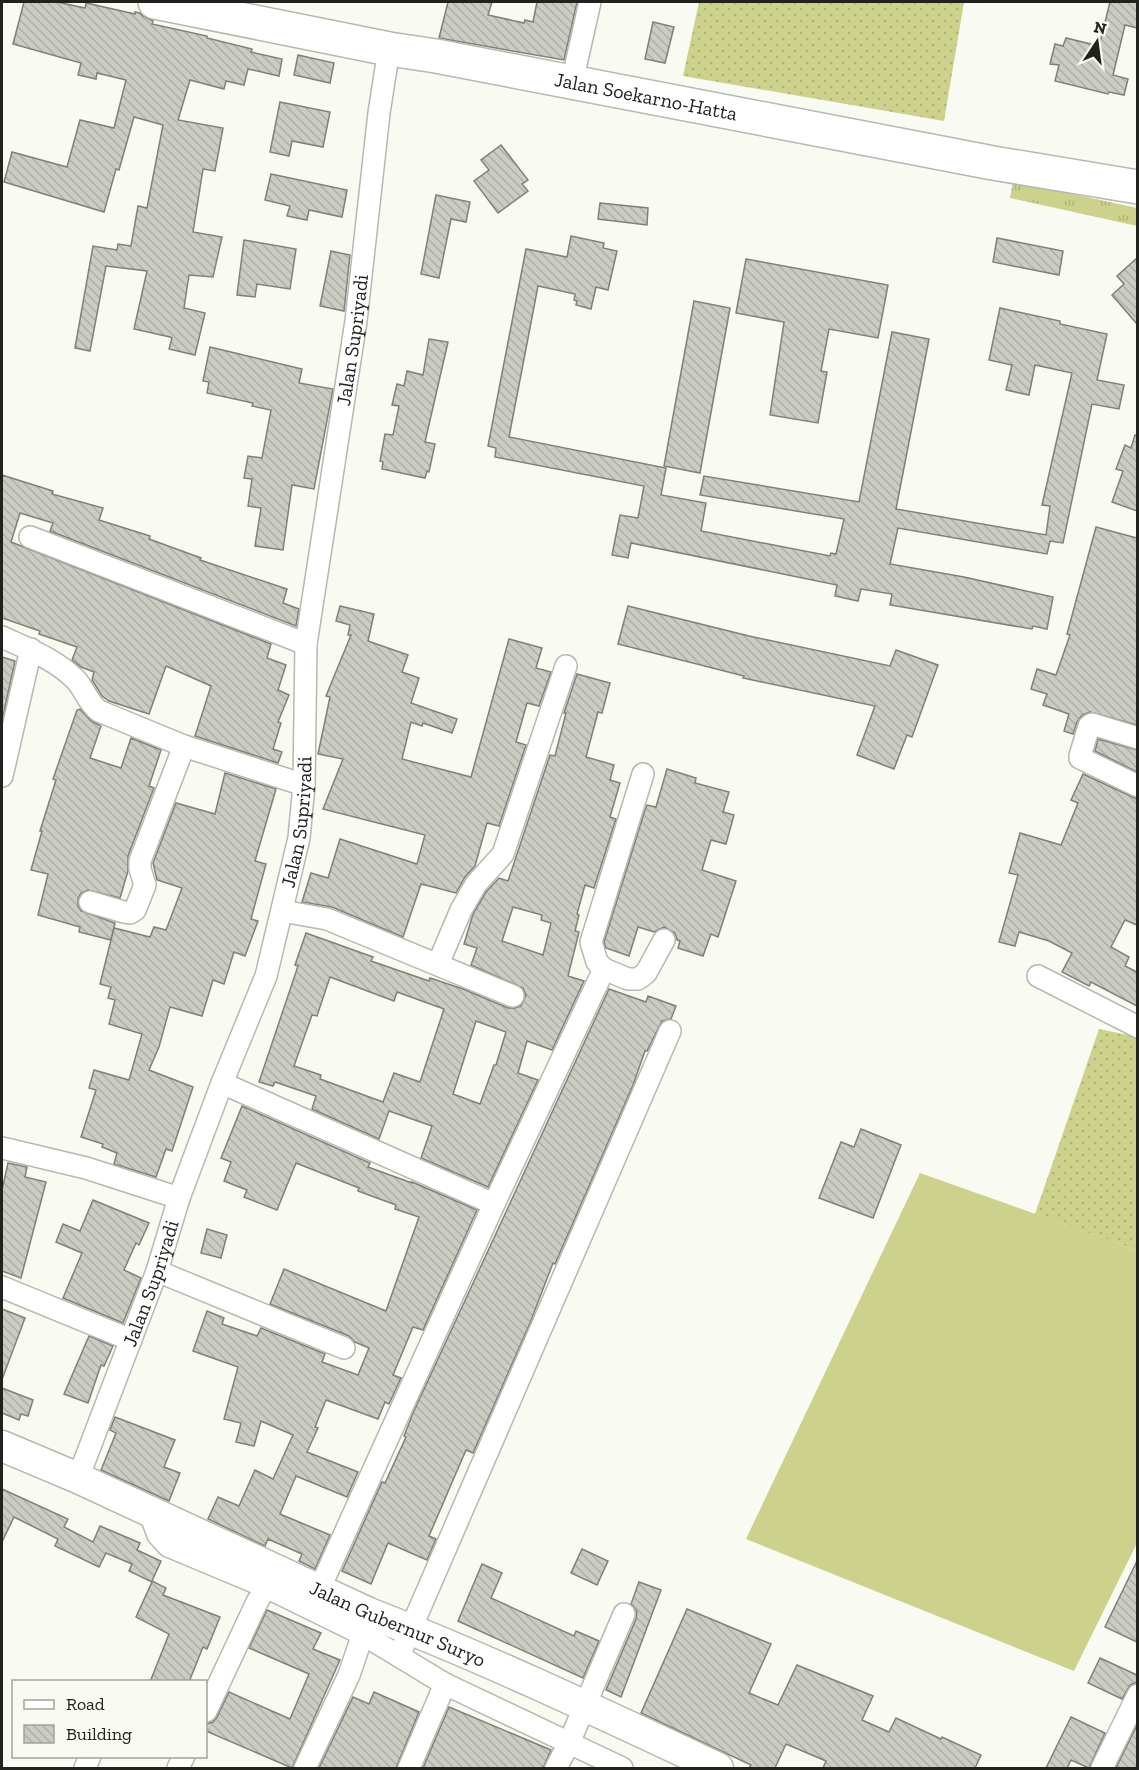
<svg xmlns="http://www.w3.org/2000/svg" width="1139" height="1770" viewBox="0 0 1139 1770" font-family="'Zilla Slab',serif">
<style>
.grass{fill:url(#grass-dots)}
.park{fill:url(#park-tufts)}
.garden{fill:#ccd18b}
.building{fill:url(#building-back-hatch);stroke:#808079;stroke-width:1.5;fill-rule:evenodd}
.lines{fill:none;stroke-linecap:round;stroke-linejoin:round}
.street-casing{stroke:#b7b8b0;stroke-width:24}
.secondary-casing{stroke:#b7b8b0;stroke-width:33}
.primary-casing{stroke:#b7b8b0;stroke-width:36}
.street{stroke:#fff;stroke-width:21}
.secondary{stroke:#fff;stroke-width:30}
.primary{stroke:#fff;stroke-width:33}
.labels{text-anchor:middle;dominant-baseline:central;stroke-width:4.5;stroke-linejoin:round;paint-order:stroke}
.street-label{font-size:20px;fill:#21211e;stroke:#f9faf2}
</style>
<defs>
<pattern id="grass-dots" width="8" height="8" patternUnits="userSpaceOnUse" patternTransform="scale(1.5)"><rect width="8" height="8" fill="#ccd18b"/><path d="M2 2h.1M6 6h.1" fill="none" stroke="#afb378" stroke-width="1.8" stroke-linecap="round"/></pattern>
<pattern id="park-tufts" width="24" height="20" patternUnits="userSpaceOnUse" patternTransform="scale(1.5)"><rect width="24" height="20" fill="#ccd18b"/><path d="M3 7l-1-3M5 7V3M7 7l1-3M15 17l-1-3M17 17v-4M19 17l1-3" fill="none" stroke="#afb378"/></pattern>
<pattern id="building-back-hatch" width="6" height="6" patternUnits="userSpaceOnUse" patternTransform="scale(1.5)"><rect width="6" height="6" fill="#cbccc4"/><path d="M-1 5l2 2M0 0l6 6M5-1l2 2" fill="none" stroke="#aeafa8"/></pattern>
</defs>
<rect width="100%" height="100%" fill="#f9faf2"/>
<!-- grass -->
<g class="grass">
<polygon points="699,2 964,2 944,121 683,76"/>
<polygon points="1099,1029 1137,1037 1137,1250 1035,1214"/>
</g>
<!-- park -->
<polygon class="park" points="1013,181 1137,208 1137,226 1010,198"/>
<!-- garden -->
<polygon class="garden" points="920,1173 1137,1250 1137,1543 1074,1671 746,1539"/>
<!-- building -->
<g class="building">
<polygon points="24,2 57,2 85,8 86,3 135,14 135,12 140,13 143,16 153,21 152,24 207,36 207,38 252,49 251,52 282,59 279,76 248,69 244,85 226,81 224,89 190,80 178,120 223,128 215,171 203,169 193,232 222,237 213,277 189,275 184,308 205,313 195,355 169,349 172,338 170,337 134,329 147,271 106,266 90,351 75,348 93,246 117,250 118,244 131,246 138,206 147,208 163,125 134,117 119,170 116,169 104,212 4,182 12,152 67,167 80,120 114,128 126,80 97,73 96,79 78,75 81,63 13,44"/>
<polygon points="448,2 492,2 488,15 524,23 525,20 533,22 537,2 577,2 564,60 439,38"/>
<polygon points="1110,2 1137,2 1137,28 1125,25 1113,75 1128,79 1124,95 1109,92 1108,94 1055,81 1059,65 1050,64 1055,44 1063,46 1066,38 1099,46"/>
<polygon points="653,22 674,27 665,63 645,59"/>
<polygon points="298,55 334,63 330,83 294,75"/>
<polygon points="280,102 330,112 323,147 292,141 289,156 270,152"/>
<polygon points="501,145 528,180 522,184 528,191 498,213 474,181 489,170 481,160"/>
<polygon points="271,174 347,190 342,217 309,210 307,220 287,216 290,206 265,200"/>
<polygon points="436,195 470,202 466,222 451,219 439,278 421,274"/>
<polygon points="600,203 648,208 647,225 598,219"/>
<polygon points="571,236 604,243 603,248 617,251 608,290 596,287 591,309 576,305 577,301 574,300 575,294 538,286 509,437 666,468 661,495 706,503 701,531 830,556 831,553 836,554 844,519 700,495 704,476 859,502 892,332 929,339 896,509 1046,535 1050,506 1042,505 1072,373 1035,365 1029,395 1006,390 1012,365 989,360 1000,308 1060,321 1060,324 1107,334 1097,380 1124,385 1119,409 1092,404 1063,543 1050,541 1047,554 898,528 890,564 964,577 1053,597 1047,629 1033,626 1032,629 890,605 892,594 861,589 858,601 835,596 837,585 631,543 628,558 612,555 620,515 638,518 644,486 495,457 496,448 488,446 526,249 567,257"/>
<polygon points="997,238 1063,251 1059,275 993,262"/>
<polygon points="244,240 296,249 290,289 257,284 255,297 237,295"/>
<polygon points="331,251 350,255 344,311 320,306"/>
<polygon points="1137,258 1137,324 1112,295 1124,284 1117,276"/>
<polygon points="746,259 888,285 878,338 829,329 821,371 827,372 818,423 770,415 784,322 736,313"/>
<polygon points="694,301 730,308 700,473 664,466"/>
<polygon points="429,339 448,342 425,442 435,444 429,472 427,471 425,478 382,469 383,462 380,461 385,434 393,435 399,406 392,405 397,384 404,386 407,371 423,375"/>
<polygon points="210,347 302,369 299,383 333,389 314,489 292,485 283,550 255,546 261,508 248,506 252,479 244,478 248,456 262,458 271,410 252,406 253,403 207,393 209,382 203,381"/>
<polygon points="1135,435 1137,436 1137,511 1112,502 1123,471 1116,469 1125,445 1131,448"/>
<polygon points="2,475 53,491 52,494 103,508 99,520 150,536 149,539 201,558 200,560 287,589 283,603 299,609 296,626 50,531 53,523 20,513 11,542 271,644 267,658 286,665 278,690 289,695 278,722 281,723 273,749 282,752 278,763 195,736 211,686 166,666 149,714 109,701 102,696 92,680 94,672 81,667 72,660 77,647 39,634 40,631 2,618"/>
<polygon points="1096,527 1137,538 1137,725 1090,712 1082,715 1077,722 1073,734 1064,731 1069,714 1043,705 1047,694 1031,689 1037,669 1056,675 1070,635 1067,634"/>
<polygon points="340,606 374,614 368,641 408,655 402,672 419,678 411,703 457,719 452,733 423,723 422,726 411,722 402,759 471,777 509,639 542,648 536,668 551,672 539,706 527,703 516,742 526,745 499,826 487,823 475,866 465,877 456,893 421,884 403,937 332,907 302,902 311,873 328,878 340,839 417,864 425,835 323,809 343,759 318,754 330,697 326,696 351,635 348,635 350,625 336,621"/>
<polygon points="628,606 749,636 890,666 896,650 938,665 912,737 907,735 894,769 857,755 875,706 743,678 744,676 618,644"/>
<polygon points="2,657 15,661 2,721"/>
<path d="M577,674L610,683L602,713L598,712L586,757L614,765L610,780L620,783L610,817L616,819L594,888L585,885L577,914L579,915L575,931L579,932L568,976L584,981L552,1050L527,1041L518,1073L538,1080L488,1187L421,1158L432,1126L389,1111L379,1139L312,1109L316,1096L275,1082L273,1086L259,1082L298,966L295,965L306,933L373,957L371,961L429,981L430,978L463,989L508,1008H515L521,1006L526,995L523,988L471,965L477,948L464,944L473,914L486,892L499,878L508,881L550,755L555,756L566,713H564ZM513,907L542,915L541,920L551,923L543,955L502,941ZM330,977L394,1001L397,992L444,1009L420,1082L394,1073L383,1102L320,1079L321,1075L294,1066L312,1015L317,1016ZM476,1021L506,1032L496,1065H494L480,1104L453,1094Z"/>
<polygon points="80,709 91,721 101,726 90,758 121,768 131,738 161,750 149,786 154,788 128,856 128,871 120,898 88,890 81,893 78,899 78,906 81,911 115,923 111,940 79,932 80,927 38,915 48,874 31,870 42,831 40,831 56,780 53,779 77,710"/>
<polygon points="1098,739 1137,750 1137,772 1095,751"/>
<polygon points="667,769 696,778 695,783 729,792 723,812 734,815 726,844 711,840 702,870 736,881 718,937 711,934 703,956 678,948 680,941 677,940 675,933 664,927 654,932 638,927 629,956 606,948 604,942 645,810 647,805 656,807"/>
<polygon points="225,773 276,789 255,861 266,864 251,919 258,921 245,956 234,952 224,984 213,980 202,1016 170,1007 159,1047 149,1070 193,1087 172,1151 166,1149 156,1177 114,1164 117,1153 102,1147 103,1144 81,1137 96,1090 89,1088 94,1070 129,1080 142,1034 109,1024 115,1000 108,998 111,987 100,984 114,928 150,937 154,927 166,930 182,888 157,880 153,863 176,803 215,814"/>
<polygon points="1083,774 1137,799 1137,925 1125,920 1111,947 1129,957 1125,966 1137,972 1137,1006 1091,982 1089,986 1062,972 1072,953 1049,941 1019,932 1015,946 999,942 1018,875 1009,873 1020,833 1061,845 1078,803 1071,800"/>
<polygon points="609,989 646,1002 648,996 676,1006 671,1019 662,1021 647,1051 645,1051 633,1085 555,1264 553,1263 530,1323 473,1453 466,1450 429,1536 436,1539 427,1560 388,1543 371,1584 342,1571 382,1482 385,1483 406,1437 404,1436 413,1413"/>
<polygon points="242,1106 370,1163 368,1167 412,1183 412,1182 477,1210 423,1330 413,1327 393,1375 401,1378 389,1404 385,1402 378,1419 326,1400 315,1427 318,1428 307,1452 358,1472 347,1497 296,1476 280,1514 330,1535 315,1569 299,1561 302,1554 268,1539 265,1546 208,1519 218,1497 239,1506 255,1470 273,1479 293,1435 261,1421 254,1446 236,1442 241,1423 224,1419 238,1367 193,1351 207,1311 224,1318 222,1324 257,1336 261,1328 325,1354 322,1362 358,1375 369,1348 355,1342 349,1336 270,1304 284,1269 386,1311 419,1217 395,1209 396,1205 358,1191 359,1188 296,1163 277,1210 244,1197 247,1190 224,1181 231,1162 221,1158"/>
<polygon points="861,1129 901,1145 873,1218 819,1198 841,1142 854,1147"/>
<polygon points="8,1163 27,1167 25,1177 46,1182 21,1278 2,1271 2,1190"/>
<polygon points="93,1200 149,1223 139,1245 136,1243 124,1270 141,1278 123,1323 63,1298 82,1253 56,1242 63,1224 80,1231"/>
<polygon points="207,1229 227,1235 221,1258 201,1253"/>
<polygon points="2,1309 25,1318 3,1377 2,1376"/>
<polygon points="89,1336 113,1346 104,1366 101,1365 88,1403 64,1394"/>
<polygon points="2,1388 33,1400 28,1416 21,1414 19,1420 2,1413"/>
<polygon points="115,1417 175,1440 164,1467 180,1473 169,1501 101,1470 116,1433 110,1430"/>
<polygon points="2,1489 68,1519 64,1527 93,1542 100,1526 140,1543 137,1550 161,1561 152,1581 166,1588 163,1595 220,1617 207,1649 203,1647 189,1682 150,1682 169,1634 136,1617 152,1582 129,1571 132,1564 106,1553 99,1567 55,1546 58,1539 14,1517 2,1542"/>
<polygon points="582,1549 608,1561 597,1585 571,1573"/>
<polygon points="1137,1561 1137,1642 1105,1627"/>
<polygon points="482,1564 502,1573 491,1598 574,1636 576,1631 599,1641 583,1678 458,1621"/>
<polygon points="639,1582 661,1590 621,1697 606,1690 636,1619 637,1612 631,1604"/>
<polygon points="687,1609 771,1644 749,1693 778,1705 797,1665 873,1696 862,1720 889,1732 896,1718 941,1739 942,1737 981,1755 975,1768 823,1768 826,1761 786,1744 775,1768 749,1768 751,1765 641,1713"/>
<polygon points="267,1610 321,1633 313,1649 340,1660 292,1768 206,1731 206,1724 213,1722 217,1717 229,1692 290,1719 309,1674 249,1648"/>
<polygon points="1100,1658 1137,1675 1137,1682 1130,1685 1122,1699 1088,1683"/>
<polygon points="374,1692 419,1712 396,1768 319,1768 353,1697 369,1704"/>
<polygon points="449,1707 551,1750 543,1768 423,1768"/>
<polygon points="1071,1717 1105,1733 1089,1768 1071,1760 1067,1768 1046,1768"/>
<polygon points="1137,1725 1137,1768 1116,1768"/>
</g>
<g class="lines">
<defs>
<g id="street">
<polyline points="572,82 590,2"/>
<polyline points="30,537 306,644"/>
<path d="M2,637C28,649 55,659 76,680C85,690 88,703 99,711L184,746L304,785"/>
<polyline points="1138,738 1092,724 1089,726 1080,756 1080,758 1138,786"/>
<polyline points="2,776 31,649"/>
<polyline points="90,902 124,912 130,913 135,910 145,885 140,869 140,861 184,746"/>
<polyline points="282,911 327,919 513,996"/>
<polyline points="438,964 461,910 476,884 503,854 566,666"/>
<polyline points="604,969 597,962 591,942 643,774"/>
<polyline points="1038,976 1138,1027"/>
<polyline points="222,1083 494,1204"/>
<polyline points="2,1148 86,1168 179,1198"/>
<polyline points="157,1271 344,1348"/>
<polyline points="2,1287 131,1340"/>
<path id="s1" d="M78,1478L157,1271L179,1198L222,1083L266,976L299,838L304,785L306,644L356,321L379,113L389,49"/>
<polyline points="149,1511 158,1535 168,1546 266,1587 364,1635 445,1684"/>
<polyline points="319,1590 494,1204 604,969 628,979 638,979 646,973 664,940"/>
<polyline points="399,1656 670,1031"/>
<polyline points="206,1711 257,1602 274,1575"/>
<polyline points="85,1768 90,1756"/>
<polyline points="178,1768 184,1756"/>
<polyline points="305,1768 349,1675 367,1622"/>
<polyline points="409,1768 445,1684 622,1768"/>
<polyline points="556,1768 569,1743 624,1614"/>
<polyline points="1102,1768 1138,1695"/>
</g>
<g id="secondary">
<path id="s2" d="M2,1446L78,1478L369,1613C487,1659 603,1714 718,1768"/>
</g>
<g id="primary">
<path id="s3" d="M155,2L389,49L436,56L993,163L1138,187"/>
</g>
</defs>
<!-- street casing -->
<use href="#street" class="street-casing"/>
<!-- secondary casing -->
<use href="#secondary" class="secondary-casing"/>
<!-- primary casing -->
<use href="#primary" class="primary-casing"/>
<!-- street -->
<use href="#street" class="street"/>
<!-- secondary -->
<use href="#secondary" class="secondary"/>
<!-- primary -->
<use href="#primary" class="primary"/>
</g>
<g class="labels">
<!-- street labels -->
<g class="street-label">
<text stroke="none"><textPath href="#s3" startOffset="500">Jalan Soekarno-Hatta</textPath></text>
<text stroke="none"><textPath href="#s1" startOffset="1180">Jalan Supriyadi</textPath></text>
<text stroke="none"><textPath href="#s1" startOffset="694">Jalan Supriyadi</textPath></text>
<text stroke="none"><textPath href="#s1" startOffset="208">Jalan Supriyadi</textPath></text>
<text stroke="none"><textPath href="#s2" startOffset="434">Jalan Gubernur Suryo</textPath></text>
</g>
</g>
<!-- border -->
<rect width="1139" height="1770" fill="none" stroke="#21211e" stroke-width="6"/>
<!-- legend -->
<rect x="12" y="1680" width="195" height="78" fill="#f9faf2" stroke="#a3a39d" stroke-width="1.5"/>
<rect x="24" y="1700" width="30" height="9" fill="#ffffff" stroke="#a3a39d" stroke-width="1.5"/>
<text x="66" y="1710" font-size="18" fill="#21211e">Road</text>
<rect x="24" y="1725" width="30" height="18" fill="url(#building-back-hatch)" stroke="#a3a39d" stroke-width="1.5"/>
<text x="66" y="1740" font-size="18" fill="#21211e">Building</text>
<!-- north arrow -->
<g transform="translate(1097 42) rotate(13)" stroke="#f9faf2" stroke-width="4.5" paint-order="stroke">
<path d="M0-4.5L10 22L0 15L-10 22Z" fill="#21211e"/>
<text y="-9" font-size="16" font-weight="bold" text-anchor="middle" fill="#21211e">N</text>
</g>
</svg>
